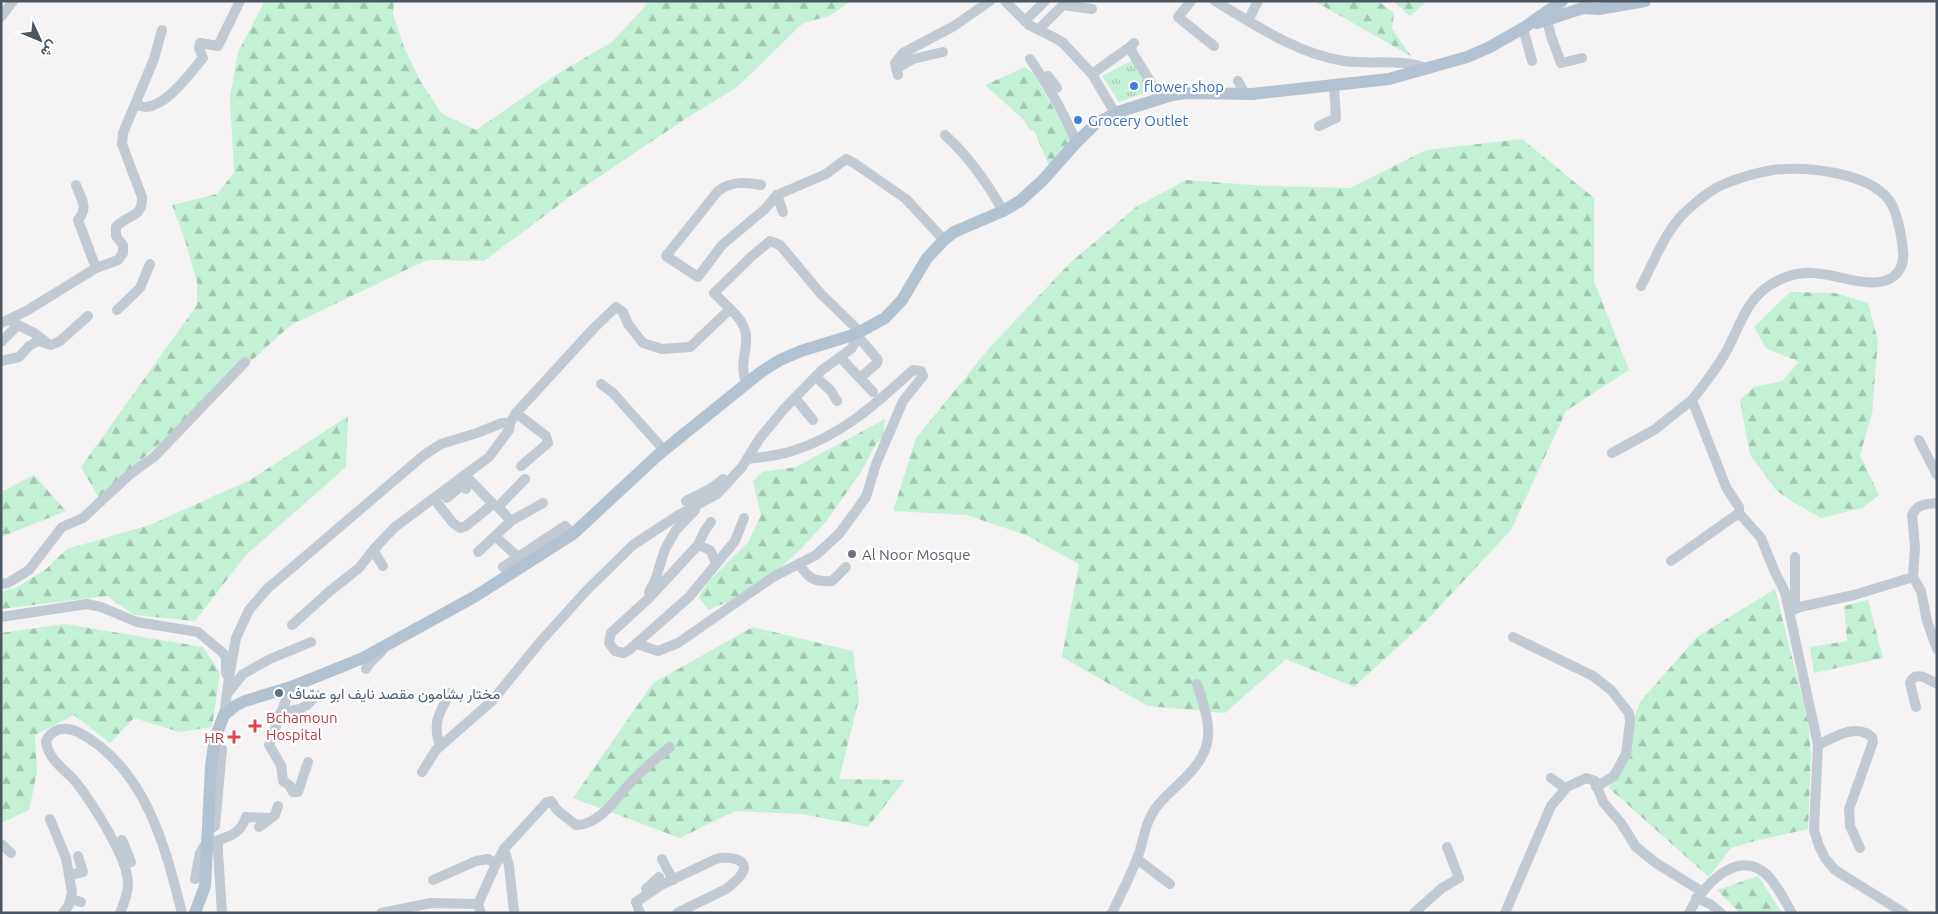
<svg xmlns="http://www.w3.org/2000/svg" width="1938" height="914" viewBox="0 0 1938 914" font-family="Ubuntu,Vazirmatn,sans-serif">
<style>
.grass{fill:url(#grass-tufts)}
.forest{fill:url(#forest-firs)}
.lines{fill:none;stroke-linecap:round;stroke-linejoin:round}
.minor{stroke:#c1cad2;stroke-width:10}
.major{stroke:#b3c2d1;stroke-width:12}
.shop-dot{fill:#3f7fe0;stroke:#fff;stroke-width:2}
.worship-dot{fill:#6b7280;stroke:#fff;stroke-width:2}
.service-dot{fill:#5c6f8a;stroke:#fff;stroke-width:2}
.health-dot{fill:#e0444e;stroke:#fff;stroke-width:2}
.labels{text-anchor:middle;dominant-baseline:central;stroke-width:4.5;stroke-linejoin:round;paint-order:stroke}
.shop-label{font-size:15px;fill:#366cbe;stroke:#fff;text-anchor:start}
.worship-label{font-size:15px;fill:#5b616d;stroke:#fff;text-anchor:start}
.service-label{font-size:15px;fill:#4e5e75;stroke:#fff;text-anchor:start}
.health-label{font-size:15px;fill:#be3a42;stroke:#fff;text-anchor:start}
</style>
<defs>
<pattern id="grass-tufts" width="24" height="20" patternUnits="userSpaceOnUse" patternTransform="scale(1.25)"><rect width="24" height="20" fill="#c3f1d5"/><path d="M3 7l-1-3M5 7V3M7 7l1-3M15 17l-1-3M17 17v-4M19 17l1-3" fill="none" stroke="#a0c6b0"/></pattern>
<pattern id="forest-firs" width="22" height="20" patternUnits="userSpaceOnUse" patternTransform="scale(1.25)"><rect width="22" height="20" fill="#c3f1d5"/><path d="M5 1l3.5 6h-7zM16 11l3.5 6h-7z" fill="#a0c6b0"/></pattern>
</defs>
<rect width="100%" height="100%" fill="#f5f3f3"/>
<!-- grass -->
<polygon class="grass" points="1133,60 1150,91 1119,102 1102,76"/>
<!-- forest -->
<g class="forest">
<polygon points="265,1 394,1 393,14 404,47 419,79 442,114 476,130 559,73 612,42 650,1 852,1 829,16 803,23 736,88 685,119 572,195 484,261 427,260 291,325 99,498 81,467 197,305 197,282 185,240 172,205 217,194 234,173 230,97 238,52"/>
<polygon points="1314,1 1378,1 1394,13 1392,29 1411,56"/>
<polygon points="1393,1 1427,1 1410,16"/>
<polygon points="1025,67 1034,74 1071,139 1049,166 1035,132 1029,129 1024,120 985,85"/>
<polygon points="1522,139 1594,198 1594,281 1629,370 1566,411 1511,530 1425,622 1354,687 1286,659 1225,713 1148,706 1062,657 1079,564 1028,536 967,515 893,511 916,438 991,346 1070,263 1136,207 1186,180 1266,186 1350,188 1426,150"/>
<polygon points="1790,292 1835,293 1868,303 1878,341 1872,413 1860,455 1879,495 1862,508 1821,518 1793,502 1776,490 1750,455 1740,400 1754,387 1782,381 1799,362 1766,348 1754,327"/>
<polygon points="348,416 346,467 246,555 195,621 134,615 107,596 1,609 1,592 17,587 45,570 67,549 150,525 250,480"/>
<polygon points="885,419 883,437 876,444 861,472 825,523 800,550 776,572 737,598 708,610 699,597 709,581 749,541 761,515 753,481 762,472 796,467"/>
<polygon points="34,475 66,511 1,537 1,492"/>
<polygon points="1775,589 1808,721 1811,756 1808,829 1755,841 1731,848 1709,877 1609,788 1640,702 1697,637"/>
<polygon points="1868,600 1883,658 1814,673 1810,647 1847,641 1844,606"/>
<polygon points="65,624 203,647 220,673 212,727 179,732 134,718 110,743 74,715 35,735 37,772 29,810 1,823 1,633"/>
<polygon points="753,627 853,651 859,699 839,779 905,780 868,827 802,814 735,811 680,838 573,798 653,683"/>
<polygon points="1758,876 1782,913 1740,913 1717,890"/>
</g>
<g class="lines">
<!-- minor -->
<g class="minor">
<polyline points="1005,1 1029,25 1057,39 1063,43 1092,74 1115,113"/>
<polyline points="1191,1 1178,17 1214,46"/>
<path d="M1215,1C1255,25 1298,54 1344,61C1372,65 1402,58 1428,69"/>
<polyline points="1,17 13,1"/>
<polyline points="1547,20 1551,36 1561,63 1582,58"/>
<polyline points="1025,21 1045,1"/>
<polyline points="1248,21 1258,1"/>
<polyline points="1523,28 1532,61"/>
<polyline points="1039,29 1063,5 1092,9"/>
<polyline points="1134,43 1131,46 1132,52 1161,99"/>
<path d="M1030,59C1046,82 1066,117 1076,142"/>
<polyline points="896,69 913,59 943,52"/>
<polyline points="1092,74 1131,46"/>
<polyline points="898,75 895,63 903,53 954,26 990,1"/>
<polyline points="1043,78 1048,76 1057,88"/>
<polyline points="1238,81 1245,94"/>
<path d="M135,105C138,105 143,107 146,107C168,105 190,73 203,58L199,48L200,43L218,46L240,1"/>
<polyline points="1319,126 1336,118 1334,86"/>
<path d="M945,135C968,156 988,184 1003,211"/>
<path d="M76,185C81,199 89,207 78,220L96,268"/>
<path d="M761,185C746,182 731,181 718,191L666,256L698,277L722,245L765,209L777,195"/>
<polyline points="783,212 777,195 826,174 846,159 854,163 906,199 944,240"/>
<path d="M1641,286C1654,262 1664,234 1683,214C1694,204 1708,191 1722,185C1738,178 1756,173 1773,170C1805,166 1868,172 1889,200C1896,209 1899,225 1901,236C1903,248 1906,262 1898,272C1880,295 1838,273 1812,273C1797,272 1783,277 1770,285C1744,301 1738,333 1723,357C1714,372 1703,386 1692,400L1726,487L1739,507V513L1761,538L1774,570L1785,592L1818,745L1814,830L1819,846L1825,858L1835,870L1904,913"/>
<polyline points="730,309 714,293 752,256 770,241 780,245 821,294 860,332"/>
<polyline points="117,310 140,288 150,264"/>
<path d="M1,323L28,310L96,268L118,260L123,253V245L116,236V227C127,214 143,219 142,197L122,144L123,133L154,59L162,30"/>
<polyline points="18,325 34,333 46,342"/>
<polyline points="856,334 878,360 877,363 860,378"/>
<polyline points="1,342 18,325 9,320"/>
<polyline points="840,357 873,392"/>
<polyline points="1,361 19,357 29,346 38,341 51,345 60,341 88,316"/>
<polyline points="816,377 831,391 837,401"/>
<polyline points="601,384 613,393 664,450"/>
<polyline points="795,398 813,420"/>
<polyline points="516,413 546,436 548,443 521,466"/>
<path d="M510,423L516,413L594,328L616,307L623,312L628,324L643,343L662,349L690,347L730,309C762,337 735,354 746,382"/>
<polyline points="1919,440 1937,475"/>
<polyline points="1612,453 1654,430 1692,400"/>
<polyline points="465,475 493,504 498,507 525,479"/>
<polyline points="442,492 447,498 460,487 464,487 466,489"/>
<polyline points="434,499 453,523 460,528 466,526 493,504"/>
<path d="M686,501C699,494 712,490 723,479"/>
<path d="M1937,503C1926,504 1917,504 1912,515L1915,547L1913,577L1921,591L1927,621L1937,649"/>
<polyline points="498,507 511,521 543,503"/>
<polyline points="711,522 705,530 698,545 649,598 611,633 609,643 615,651 624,653 629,650 689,597 735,541 744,518"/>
<polyline points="497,538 518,557"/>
<polyline points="698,545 710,550 716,562"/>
<polyline points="374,549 376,555 383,566"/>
<polyline points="478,552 511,521"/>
<polyline points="1671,561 1739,513"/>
<path d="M799,564C809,579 814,582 832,581L846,567"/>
<polyline points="503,567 565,526 573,534"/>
<polyline points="1,584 8,583 29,570 62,527 83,518 129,475 154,457 245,362"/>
<polyline points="649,592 655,581 665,549 676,530 695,510"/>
<polyline points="1795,609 1795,557"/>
<polyline points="1790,611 1800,607 1854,595 1913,577"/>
<polyline points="1,617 87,604 101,607 137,622 198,632 223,653 226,657 226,673 229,678 224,715"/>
<polyline points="1513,637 1593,676 1611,690 1629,713 1630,722 1626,754 1614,776 1596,787"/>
<path d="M637,644L658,651L678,643L773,577L816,555L839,534L866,497L876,464L903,401L923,376L921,371L913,370C877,403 840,437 792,451C778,456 762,457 747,459"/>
<path d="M366,669C370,660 379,657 385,646"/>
<polyline points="229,678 236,638 249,610 267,589 424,455 441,444 477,433 502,423 510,423 509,430 489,457 395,527 374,549 359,568 330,591 292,625"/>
<polyline points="291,687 269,745 281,765 283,781 289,785 293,792 298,792 308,762"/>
<polyline points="228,693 243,674 270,659 311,642"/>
<path d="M1916,707L1910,683C1915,670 1928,679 1937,684"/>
<polyline points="280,713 284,715 289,711 300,709 307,705 317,695"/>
<path d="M1818,745C1835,737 1855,723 1872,737L1873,742L1849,809L1850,826L1860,848"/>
<path d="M440,746C432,722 439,714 450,693"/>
<polyline points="422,772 436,750 492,701 540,642 587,590 633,545 677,516 717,494 742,467 760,438 784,409 822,370 851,349 855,343 851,336"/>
<polyline points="1551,778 1565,788"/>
<polyline points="246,817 269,818"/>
<polyline points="50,819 66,858 72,892 69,905 63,913"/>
<polyline points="259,827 275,815 278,806"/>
<polyline points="208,831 215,826 222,749 215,738"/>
<polyline points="208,836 218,852 222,913"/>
<polyline points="122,840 131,862"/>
<polyline points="1,844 11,853"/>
<polyline points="504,849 509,866 514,912"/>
<path d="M218,852V840C232,836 241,832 246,817"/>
<polyline points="662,859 673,880"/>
<polyline points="1137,859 1170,884"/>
<polyline points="69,875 83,872 78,856"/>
<polyline points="195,879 200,853 206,843"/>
<polyline points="433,880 476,861 488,859 496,864"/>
<polyline points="646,889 659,877"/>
<polyline points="1696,898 1710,904 1721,913"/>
<polyline points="71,899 81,902"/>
<path d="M120,913C124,904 128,893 128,883C128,858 91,801 75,781C65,770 47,758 46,741C52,728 65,726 78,732C145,767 165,845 182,913"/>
<polyline points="381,913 431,903 478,904"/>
<path d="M481,913L478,904L496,864L504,849L547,802L551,801L557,810L576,825C600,825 617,797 632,781C644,769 656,758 670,747"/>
<path d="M640,913L636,902L661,885L716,859C726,856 753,858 741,875C738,880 731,885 726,889L677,913"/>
<path d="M1112,913C1120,896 1129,879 1136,861C1143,846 1143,829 1152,814C1158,802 1170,793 1180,783C1217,748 1212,729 1197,684"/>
<polyline points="1414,913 1442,888 1459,878 1447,847"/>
<polyline points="1505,913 1551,806 1567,787 1586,778 1595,781 1603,802 1621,823 1636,847 1656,863 1701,891"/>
<path d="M1689,913C1701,888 1737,847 1766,874C1777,884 1784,900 1792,913"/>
</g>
<!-- major -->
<g class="major">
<polyline points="1537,23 1583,8 1599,9 1645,1"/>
<polyline points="195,913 205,886 211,766 215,738 224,715 235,706 245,701 291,687 363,658 474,597 573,534 658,455 761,372 780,360 801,351 856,334 885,318 902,300 927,258 944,240 954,232 1003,211 1020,201 1043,180 1074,145 1095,124 1118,112 1172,95 1187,93 1252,94 1389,79 1467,57 1490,47 1525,27 1562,1"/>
</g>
</g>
<!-- markers -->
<g class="shop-dot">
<circle cx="1134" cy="86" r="5"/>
<circle cx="1078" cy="120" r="5"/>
</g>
<circle class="worship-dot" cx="852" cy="554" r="5"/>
<circle class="service-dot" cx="279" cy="693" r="5"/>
<g class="health-dot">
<path d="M252.5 718.5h5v5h5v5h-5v5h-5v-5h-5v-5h5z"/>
<path d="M231.5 729.5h5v5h5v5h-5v5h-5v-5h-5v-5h5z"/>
</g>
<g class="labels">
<!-- shop labels -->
<g class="shop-label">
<text x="1144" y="86">flower shop</text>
<text x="1088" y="120">Grocery Outlet</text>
</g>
<!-- worship labels -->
<g class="worship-label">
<text x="862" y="554">Al Noor Mosque</text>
</g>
<!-- service labels -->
<g class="service-label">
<text x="289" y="693">مختار بشامون مقصد نايف ابو عسّاف</text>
</g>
<!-- health labels -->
<g class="health-label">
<text x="266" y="717">Bchamoun<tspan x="266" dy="17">Hospital</tspan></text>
<text x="224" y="737" text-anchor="end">HR</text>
</g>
</g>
<!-- border -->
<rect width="1938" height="914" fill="none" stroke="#4a5661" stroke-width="5"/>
<!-- north arrow -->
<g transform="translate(40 40) rotate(134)" stroke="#ffffff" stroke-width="4" paint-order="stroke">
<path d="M0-4L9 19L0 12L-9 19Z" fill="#4a5661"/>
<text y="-8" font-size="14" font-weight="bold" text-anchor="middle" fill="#4a5661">ش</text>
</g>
</svg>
